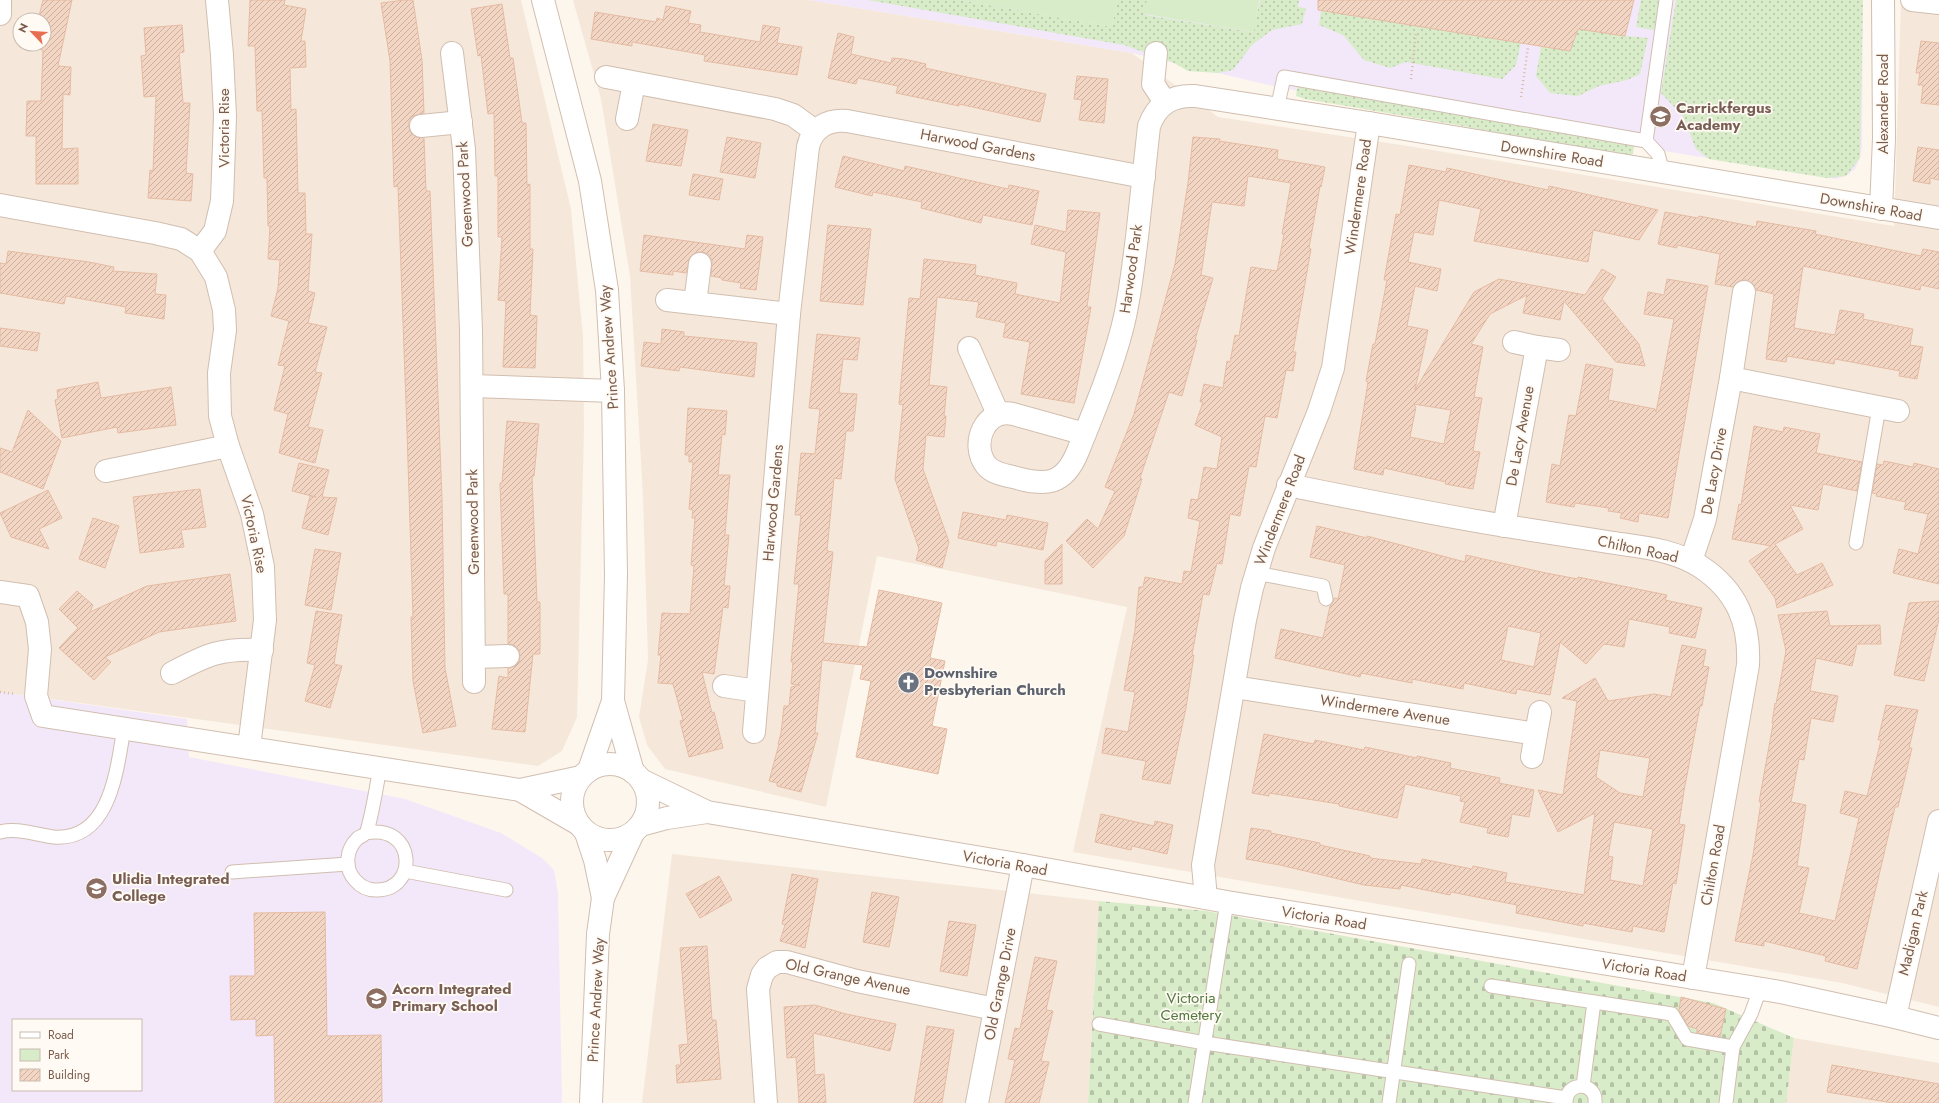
<svg xmlns="http://www.w3.org/2000/svg" width="1939" height="1103" viewBox="0 0 1939 1103" font-family="Jost,sans-serif">
<style>
.residential{fill:#f5e8da;fill-rule:evenodd}
.education{fill:#f3e8fa;fill-rule:evenodd}
.grass{fill:url(#grass-dots)}
.cemetery{fill:url(#cemetery-stones)}
.park{fill:#d8ecc9}
.building{fill:url(#building-hatch);stroke:#e6bba3;fill-rule:evenodd}
.lines{fill:none;stroke-linecap:round;stroke-linejoin:round}
.service-casing{stroke:#d1beb0;stroke-width:15}
.minor-casing{stroke:#d1beb0;stroke-width:24}
.tertiary-casing{stroke:#d1beb0;stroke-width:24}
.path{stroke:#d9b8a5;stroke-width:2.5;stroke-dasharray:1 3;stroke-linecap:butt}
.service{stroke:#fff;stroke-width:13}
.minor{stroke:#fff;stroke-width:22}
.tertiary{stroke:#fff;stroke-width:22}
.labels{text-anchor:middle;dominant-baseline:central;stroke-width:3.5;stroke-linejoin:round;paint-order:stroke}
.street-label{font-size:15px;fill:#7a5c4d;stroke:#fffaf3}
.education-label{font-size:15px;font-weight:bold;fill:#785e54;stroke:#fffaf3;text-anchor:start}
.worship-label{font-size:15px;font-weight:bold;fill:#5b616d;stroke:#fffaf3;text-anchor:start}
.park-label{font-size:15px;fill:#537a41;stroke:#fffaf3}
</style>
<defs>
<pattern id="grass-dots" width="8" height="8" patternUnits="userSpaceOnUse"><rect width="8" height="8" fill="#d8ecc9"/><path d="M2 2h.1M6 6h.1" fill="none" stroke="#b4c2a5" stroke-width="1.8" stroke-linecap="round"/></pattern>
<pattern id="cemetery-stones" width="16" height="16" patternUnits="userSpaceOnUse"><rect width="16" height="16" fill="#d8ecc9"/><path d="M2 7V4a2 2 0 0 1 4 0v3zM10 15v-3a2 2 0 0 1 4 0v3z" fill="#b4c2a5"/></pattern>
<pattern id="building-hatch" width="6" height="6" patternUnits="userSpaceOnUse"><rect width="6" height="6" fill="#f3d5c3"/><path d="M-1 1l2-2M0 6l6-6M5 7l2-2" fill="none" stroke="#cab0a1"/></pattern>
</defs>
<rect width="100%" height="100%" fill="#fdf6ec"/>
<!-- residential -->
<g class="residential">
<path d="M0,0H521L571,209L583,337L584,428L577,717L562,751L538,766L0,692ZM20,20H44V44H20Z"/>
<polygon points="573,0 809,0 1132,53 1218,117 1414,147 1894,226 1901,0 1939,0 1939,1007 1842,983 1073,852 1127,607 877,556 826,807 665,769 647,745 639,717 648,660 643,497 630,276 601,99"/>
<polygon points="672,854 1099,901 1088,1103 642,1103"/>
<polygon points="1794,1038 1939,1063 1939,1103 1786,1103"/>
</g>
<!-- education -->
<g class="education">
<polygon points="809,0 1863,0 1862,146 1860,158 1855,169 1846,176 1836,179 1822,177 1282,88 1132,53"/>
<path d="M0,692L187,719L189,757L405,799L501,833L542,858L554,870L558,893L562,1103H0ZM13,1020H141V1090H13Z"/>
</g>
<!-- grass -->
<g class="grass">
<polygon points="868,0 960,0 1112,27 1117,0 1147,0 1145,15 1253,32 1260,0 1299,0 1298,7 1306,8 1302,24 1272,30 1252,45 1233,70 1218,73 1188,71 1174,63 1124,45"/>
<polygon points="1641,0 1658,0 1659,21 1653,30 1636,27"/>
<polygon points="1676,0 1863,0 1860,158 1846,176 1827,178 1709,159 1696,149 1683,116 1661,93"/>
<polygon points="1321,10 1521,43 1516,65 1502,79 1406,62 1390,68 1364,60 1343,35 1319,25"/>
<polygon points="1578,29 1625,36 1648,38 1640,74 1627,80 1599,86 1578,96 1550,93 1536,76 1541,46 1570,51"/>
<polygon points="1298,84 1627,141 1634,146 1633,154 1628,157 1452,124 1305,99 1296,96"/>
</g>
<!-- cemetery -->
<polygon class="cemetery" points="1099,901 1206,911 1713,1003 1794,1038 1786,1103 1088,1103"/>
<!-- park -->
<g class="park">
<polygon points="960,0 1117,0 1112,27"/>
<polygon points="1147,0 1259,0 1254,32 1144,14"/>
</g>
<!-- building -->
<g class="building">
<polygon points="43,0 72,0 58,66 71,67 70,95 63,94 62,149 78,148 78,184 36,184 36,136 26,136 27,101 41,101 43,50 32,48 33,44 44,44 44,20 38,20"/>
<polygon points="250,0 285,0 284,5 306,9 301,41 305,41 306,67 290,68 291,110 296,109 298,193 305,193 306,234 312,234 308,291 315,293 308,323 327,327 315,372 322,373 308,427 323,430 315,463 279,453 288,414 274,410 285,366 278,365 289,321 271,316 278,288 280,260 268,259 270,226 268,226 267,178 264,178 262,111 257,111 255,46 248,46"/>
<polygon points="404,0 413,0 422,60 424,113 413,116 409,121 409,127 411,133 416,137 424,138 426,191 430,191 442,499 445,668 456,726 423,733 413,681 411,617 413,617 407,431 398,186 394,187 390,61 381,3"/>
<polygon points="1318,0 1634,0 1625,36 1578,29 1570,51 1318,10"/>
<polygon points="502,4 510,58 513,58 522,123 526,123 527,185 530,184 530,249 533,249 530,315 537,316 535,368 503,367 506,301 498,300 502,237 498,237 498,176 495,176 494,113 488,114 481,55 478,56 471,9"/>
<polygon points="666,6 691,11 688,23 701,25 700,32 760,42 763,25 780,28 777,43 802,47 797,75 704,61 705,55 632,42 632,46 591,39 595,12 656,22 657,18 663,20"/>
<polygon points="182,25 184,52 179,53 183,103 190,103 186,173 193,174 191,201 148,198 150,170 153,171 156,96 144,97 141,56 146,55 144,28"/>
<polygon points="838,33 854,37 851,54 891,63 892,58 904,59 926,64 925,68 1046,94 1040,122 959,104 959,106 896,93 898,86 858,78 856,84 828,78"/>
<polygon points="1921,41 1939,43 1939,105 1921,103 1923,85 1918,85 1920,73 1916,73"/>
<polygon points="1077,76 1108,79 1104,123 1079,120 1082,100 1074,99"/>
<polygon points="653,124 688,130 681,166 646,161"/>
<polygon points="727,137 761,143 755,178 720,172"/>
<polygon points="1193,137 1220,139 1219,141 1278,150 1277,159 1325,167 1321,187 1320,186 1309,248 1311,249 1293,352 1296,352 1293,371 1286,370 1277,418 1265,416 1256,467 1249,466 1240,516 1230,514 1222,564 1217,563 1209,595 1203,594 1192,655 1194,655 1186,708 1170,784 1142,779 1146,761 1102,753 1104,739 1106,728 1128,732 1135,692 1124,690 1135,630 1139,587 1143,587 1145,577 1182,584 1184,571 1191,572 1200,521 1188,518 1191,499 1198,500 1204,467 1217,469 1222,437 1195,425 1203,402 1200,402 1204,384 1223,388 1227,361 1230,362 1235,335 1239,336 1251,267 1277,271 1284,234 1282,234 1291,183 1248,176 1244,206 1212,202 1201,275 1213,278 1195,340 1197,340 1182,396 1169,392 1140,478 1142,479 1124,536 1093,568 1066,541 1087,519 1098,529 1115,491 1105,487 1134,414 1175,264 1188,183"/>
<polygon points="1918,147 1939,150 1939,180 1930,178 1930,184 1913,181"/>
<polygon points="843,156 904,171 905,166 1008,189 1009,185 1039,191 1032,225 983,215 981,223 921,208 922,202 873,192 872,196 835,187"/>
<path d="M1409,165L1446,172L1447,168L1548,190L1549,186L1658,210L1639,240L1593,230L1588,262L1474,241L1481,209L1439,200L1433,235L1414,232L1408,262L1441,269L1437,291L1415,286L1407,326L1428,330L1415,390L1474,292L1499,279L1585,295L1602,269L1616,277L1602,299L1639,344L1645,366L1616,362L1564,301L1560,320L1523,313L1527,295L1490,314L1471,344L1483,347L1474,397L1482,398L1473,451L1480,452L1473,489L1445,484L1446,482L1384,468L1383,475L1354,469L1368,382L1366,381L1373,344H1375L1387,280H1384L1396,214L1400,215ZM1413,404L1451,410L1444,444L1410,437L1416,407Z"/>
<polygon points="693,174 723,179 719,200 689,195"/>
<polygon points="1068,210 1100,213 1087,307 1091,307 1074,403 1021,394 1030,342 1003,337 1006,323 976,317 979,302 937,297 929,385 947,387 944,416 946,416 944,437 926,435 923,469 949,542 942,568 916,560 919,549 895,479 903,405 899,404 909,298 920,299 924,259 976,265 975,275 1017,283 1015,294 1060,303 1066,252 1031,244 1035,225 1066,232"/>
<polygon points="1665,212 1698,218 1699,216 1756,227 1757,221 1792,227 1816,231 1815,234 1921,256 1923,249 1939,252 1939,289 1921,285 1920,290 1803,266 1794,328 1835,335 1840,310 1864,314 1863,319 1913,329 1910,345 1923,347 1917,379 1899,376 1900,371 1835,359 1834,364 1787,356 1786,362 1766,359 1774,294 1756,290 1752,283 1746,280 1739,281 1733,287 1715,284 1720,254 1677,245 1677,248 1658,244"/>
<polygon points="828,225 871,229 863,305 820,301"/>
<polygon points="644,235 745,249 747,235 763,237 756,290 740,288 741,283 722,280 722,278 711,276 712,260 708,254 702,252 695,253 690,257 686,273 673,271 673,275 640,271"/>
<polygon points="8,251 89,262 114,267 113,271 157,274 155,294 166,295 164,319 125,313 126,307 66,296 64,304 0,293 0,263 6,264"/>
<polygon points="1667,279 1708,286 1668,518 1639,513 1638,522 1620,518 1622,513 1608,511 1609,508 1575,503 1574,507 1546,502 1552,464 1560,466 1569,415 1576,416 1586,364 1613,369 1608,400 1655,409 1656,412 1674,319 1644,314 1648,292 1664,295"/>
<polygon points="0,328 40,333 37,351 0,346"/>
<polygon points="662,329 684,332 684,336 757,343 754,377 680,367 679,371 641,366 644,342 661,344"/>
<polygon points="817,334 860,338 857,360 843,359 839,393 857,394 853,431 846,431 841,479 834,478 827,551 833,552 823,643 867,647 879,590 942,603 930,658 945,661 932,726 947,729 938,774 856,757 871,681 860,679 863,665 822,660 815,733 818,733 801,792 777,786 777,783 769,781 779,744 778,744 781,733 784,706 789,706 791,687 800,685 791,684 793,662 791,662 799,584 794,584 801,515 795,515 801,453 815,454 820,409 809,408"/>
<polygon points="98,382 101,398 171,387 176,425 118,433 117,427 62,438 55,400 58,399 57,390"/>
<polygon points="688,408 727,411 725,435 722,434 718,475 730,475 725,535 729,535 724,586 730,586 728,608 723,607 714,674 702,672 712,713 714,712 723,748 689,757 680,721 683,720 673,684 658,683 661,655 658,655 662,613 690,614 694,566 691,565 695,518 692,518 693,510 689,509 693,462 689,462 689,455 685,455"/>
<polygon points="28,410 61,441 43,489 0,472 0,448 12,452"/>
<polygon points="507,421 539,424 534,476 532,476 537,602 540,602 540,654 533,654 525,732 492,729 499,676 508,678 508,668 515,666 519,662 520,656 518,649 514,645 508,644 508,594 504,594 500,483 502,483"/>
<polygon points="1754,426 1783,432 1784,427 1820,434 1816,453 1862,462 1857,491 1823,484 1818,510 1790,505 1803,529 1775,544 1797,575 1822,563 1833,585 1777,608 1775,598 1749,561 1771,546 1732,539 1739,504 1741,505"/>
<polygon points="1884,461 1913,467 1914,463 1939,469 1939,584 1893,573 1899,549 1918,554 1928,514 1904,509 1906,502 1876,496 1877,494 1872,493 1877,464 1883,465"/>
<polygon points="299,463 329,470 322,497 337,498 328,535 302,528 310,496 316,497 292,491"/>
<polygon points="200,489 206,527 181,530 184,547 140,553 133,497"/>
<polygon points="48,490 62,518 39,529 49,549 11,537 0,513"/>
<polygon points="963,512 1006,520 1007,515 1048,523 1043,550 997,541 996,546 958,538"/>
<polygon points="93,518 119,526 105,568 79,559"/>
<path d="M1317,526L1367,538V536L1465,562L1466,555L1546,573L1578,579V577L1667,595L1665,600L1702,608L1695,638L1669,633L1670,627L1629,619L1624,647L1604,644L1586,664L1560,642L1550,695L1517,689L1516,694L1464,683L1463,689L1412,679V683L1361,673L1360,677L1275,658L1281,629L1323,638L1330,606L1333,602L1334,598L1338,599L1345,565L1310,557ZM1508,626L1541,633L1534,667L1501,660Z"/>
<polygon points="1062,544 1062,584 1045,584 1045,561"/>
<polygon points="315,549 341,553 331,610 305,605"/>
<polygon points="230,574 236,621 159,632 105,657 111,662 94,680 59,648 78,628 59,609 77,591 93,605 90,612 147,586"/>
<polygon points="1939,601 1939,619 1924,681 1894,675 1909,603"/>
<polygon points="316,611 342,615 334,664 342,666 330,708 305,701 315,665 307,663"/>
<polygon points="1827,611 1830,626 1880,625 1881,644 1857,644 1852,666 1816,658 1810,691 1838,696 1833,722 1811,718 1804,760 1799,759 1791,802 1806,805 1797,866 1809,868 1799,913 1835,921 1859,818 1840,813 1845,791 1867,796 1881,740 1878,740 1886,705 1918,710 1909,748 1912,748 1898,807 1895,807 1857,969 1825,961 1826,956 1764,941 1764,946 1735,941 1753,855 1761,802 1759,802 1773,724 1772,723 1775,703 1776,704 1786,651 1778,615"/>
<path d="M1682,645L1706,650L1703,666L1709,667L1702,706H1700L1684,791L1679,824L1685,825L1676,884L1673,883L1664,932L1633,926L1632,932L1583,923V926L1516,913L1517,905L1451,892L1450,895L1401,885L1400,889L1364,885L1280,865L1246,859L1251,828L1271,831V833L1320,843V845L1370,856V858L1421,864L1422,859L1472,869L1473,866L1507,873L1505,882L1584,895L1595,813L1558,832L1538,790L1563,795L1577,701L1562,698L1595,678L1608,701L1654,694L1671,697ZM1600,750L1650,758L1643,797L1620,793L1596,777ZM1614,822L1653,829L1643,886L1610,880L1613,857L1608,856Z"/>
<polygon points="1264,734 1314,744 1315,740 1364,750 1365,747 1417,758 1417,756 1451,763 1450,768 1500,778 1499,783 1534,790 1529,817 1512,814 1508,837 1487,833 1488,828 1460,822 1465,802 1460,801 1461,796 1405,784 1397,818 1339,806 1339,804 1269,793 1269,796 1252,793"/>
<polygon points="1101,814 1154,826 1155,821 1173,825 1167,854 1132,846 1131,850 1095,842"/>
<polygon points="792,874 818,879 805,948 780,941 785,925 782,924"/>
<polygon points="719,876 732,900 700,918 686,894"/>
<polygon points="872,892 899,897 889,947 863,942"/>
<polygon points="325,912 327,1036 381,1035 382,1102 275,1103 274,1035 256,1036 256,1019 231,1020 230,976 255,976 254,913"/>
<polygon points="949,921 976,925 967,976 940,971"/>
<polygon points="707,946 712,1020 716,1020 721,1079 677,1083 676,1065 681,1065 679,1045 688,1044 680,948"/>
<polygon points="1035,957 1057,961 1046,1010 1053,1011 1041,1061 1049,1062 1039,1103 1005,1103 1015,1060 1008,1059 1015,1028 1020,1029"/>
<polygon points="1681,997 1726,1009 1720,1037 1697,1033 1697,1029 1688,1026 1679,1010"/>
<polygon points="815,1005 846,1014 896,1024 890,1051 813,1033 815,1075 824,1074 826,1103 799,1103 796,1057 787,1058 784,1007"/>
<polygon points="927,1026 954,1030 942,1103 914,1103"/>
<polygon points="1832,1065 1939,1084 1939,1103 1893,1103 1827,1092"/>
</g>
<g class="lines">
<defs>
<g id="service">
<polyline points="1277,109 1284,77 1646,141 1658,154 1663,172"/>
<polyline points="1646,141 1666,0"/>
<polyline points="1856,543 1879,407"/>
<polyline points="1256,573 1323,586 1326,599"/>
<path d="M0,832C16,827 37,835 54,837C111,841 117,768 124,728"/>
<path d="M366,833C416,823 419,891 376,890C368,890 360,886 355,880C344,868 346,849 358,838C361,836 366,835 367,831C373,811 376,788 380,768"/>
<polyline points="405,871 506,890"/>
<polyline points="232,872 348,864"/>
<polyline points="1491,986 1672,1014 1687,1039 1733,1047 1726,1103"/>
<polyline points="1099,1024 1205,1043 1566,1098"/>
<polyline points="1733,1047 1751,1014 1760,989"/>
<path d="M1583,1086C1591,1088 1596,1094 1595,1103"/>
<polyline points="1195,1103 1227,902"/>
<polyline points="1389,1103 1409,964"/>
<path d="M1566,1103C1566,1092 1572,1086 1583,1086L1594,1002"/>
</g>
<g id="minor">
<polyline points="1912,0 1939,3"/>
<polyline points="0,14 0,0"/>
<polyline points="452,53 464,149 471,330 474,682"/>
<polyline points="1156,53 1153,84 1165,102"/>
<polyline points="606,77 775,109 793,115 815,131"/>
<polyline points="627,119 634,83"/>
<polyline points="421,126 461,122"/>
<polyline points="0,205 155,233 181,239 200,251 216,277 224,310 225,330 219,373 220,416 228,446 252,514 263,567 265,620 249,747"/>
<polyline points="200,251 215,231 222,201 225,116 222,55 217,0"/>
<polyline points="667,300 789,314"/>
<polyline points="695,303 700,264"/>
<polyline points="1537,347 1559,350"/>
<polyline points="969,348 998,414"/>
<polyline points="1731,378 1898,411"/>
<polyline points="472,386 613,391"/>
<path d="M1085,434L1013,414C985,408 970,444 986,465C992,473 1004,475 1013,477C1046,486 1064,486 1078,451C1094,411 1111,371 1122,329C1130,299 1133,267 1137,237C1141,200 1145,163 1149,126C1157,104 1172,95 1195,96L1369,123"/>
<polyline points="106,471 228,446"/>
<path d="M1288,485C1363,500 1437,515 1512,527C1544,532 1576,537 1608,542C1639,547 1674,549 1701,567C1737,591 1750,623 1748,665L1693,978"/>
<polyline points="1504,526 1537,347 1514,342"/>
<polyline points="1691,561 1705,519 1731,378 1744,292"/>
<polyline points="0,592 28,596 37,622 40,649 36,696 43,716 520,790 577,823"/>
<polyline points="475,657 508,656"/>
<path d="M172,673C208,654 221,648 262,650"/>
<polyline points="724,686 757,691"/>
<polyline points="1234,687 1536,734 1540,712"/>
<path d="M754,732L789,314L808,147C812,128 828,119 847,121L1144,177"/>
<polyline points="1532,757 1536,734"/>
<polyline points="520,790 581,777"/>
<polyline points="1895,1017 1939,821"/>
<polyline points="766,1103 758,989 762,975 767,968 777,962 787,962 857,981 995,1009"/>
<polyline points="977,1103 1023,865"/>
</g>
<g id="tertiary">
<polyline points="543,0 590,181 607,290 613,391 616,575 613,701 589,770"/>
<polyline points="1881,209 1884,138 1883,0"/>
<polyline points="613,701 633,772"/>
<circle cx="610" cy="802" r="38"/>
<polyline points="641,780 707,812 1023,865 1227,902 1780,992 1895,1017 1939,1028"/>
<polyline points="641,825 667,818 707,812"/>
<polyline points="586,833 595,860 603,898"/>
<polyline points="1206,898 1203,865 1245,620 1252,588 1264,548 1319,411 1333,368 1369,123 1939,218"/>
<polyline points="591,1103 598,934 603,898 633,833"/>
</g>
</defs>
<!-- service casing -->
<use href="#service" class="service-casing"/>
<!-- minor casing -->
<use href="#minor" class="minor-casing"/>
<!-- tertiary casing -->
<use href="#tertiary" class="tertiary-casing"/>
<!-- path -->
<g class="path">
<polyline points="1411,79 1416,32"/>
<polyline points="1521,97 1528,47"/>
<polyline points="0,692 15,694"/>
</g>
<!-- service -->
<use href="#service" class="service"/>
<!-- minor -->
<use href="#minor" class="minor"/>
<!-- tertiary -->
<use href="#tertiary" class="tertiary"/>
</g>
<!-- icons -->
<defs>
<symbol id="school-disc" viewBox="-11 -11 22 22"><circle r="9.5" fill="#8d6e63" stroke="#fffaf3"/><path d="M0-5L7-2L0 1L-7-2ZM-4 1L0 2.5L4 1V4Q0 6-4 4Z" fill="#fff"/></symbol>
<symbol id="church-disc" viewBox="-11 -11 22 22"><circle r="9.5" fill="#6b7280" stroke="#fffaf3"/><path d="M-1.2-6h2.4v3.5h3.3v2.4h-3.3V6h-2.4V-.1h-3.3v-2.4h3.3Z" fill="#fff"/></symbol>
<symbol id="university-disc" viewBox="-11 -11 22 22"><circle r="9.5" fill="#8d6e63" stroke="#fffaf3"/><path d="M0-5L7-2L0 1L-7-2ZM-4 1L0 2.5L4 1V4Q0 6-4 4Z" fill="#fff"/></symbol>
</defs>
<g fill-rule="evenodd">
<use href="#school-disc" x="1648" y="104" width="25" height="25"/>
<use href="#church-disc" x="896" y="670" width="25" height="25"/>
<use href="#university-disc" x="84" y="876" width="25" height="25"/>
<use href="#school-disc" x="364" y="986" width="25" height="25"/>
</g>
<g class="labels">
<!-- street labels -->
<g class="street-label">
<text transform="translate(1883 104) rotate(-90)">Alexander Road</text>
<text transform="translate(224 128) rotate(-90)">Victoria Rise</text>
<text transform="translate(978 145) rotate(11)">Harwood Gardens</text>
<text transform="translate(1552 154) rotate(9)">Downshire Road</text>
<text transform="translate(465 194) rotate(-93)">Greenwood Park</text>
<text transform="translate(1358 197) rotate(-82)">Windermere Road</text>
<text transform="translate(1871 207) rotate(10)">Downshire Road</text>
<text transform="translate(1131 269) rotate(-82)">Harwood Park</text>
<text transform="translate(609 347) rotate(-94)">Prince Andrew Way</text>
<text transform="translate(1520 436) rotate(-80)">De Lacy Avenue</text>
<text transform="translate(1714 471) rotate(-80)">De Lacy Drive</text>
<text transform="translate(773 503) rotate(-85)">Harwood Gardens</text>
<text transform="translate(1280 510) rotate(-69)">Windermere Road</text>
<text transform="translate(473 522) rotate(-91)">Greenwood Park</text>
<text transform="translate(254 534) rotate(78)">Victoria Rise</text>
<text transform="translate(1638 549) rotate(12)">Chilton Road</text>
<text transform="translate(1385 710) rotate(9)">Windermere Avenue</text>
<text transform="translate(1005 863) rotate(10)">Victoria Road</text>
<text transform="translate(1713 865) rotate(-80)">Chilton Road</text>
<text transform="translate(1324 918) rotate(9)">Victoria Road</text>
<text transform="translate(1913 933) rotate(-77)">Madigan Park</text>
<text transform="translate(1644 970) rotate(9)">Victoria Road</text>
<text transform="translate(848 977) rotate(12)">Old Grange Avenue</text>
<text transform="translate(1000 984) rotate(-79)">Old Grange Drive</text>
<text transform="translate(596 1000) rotate(-87)">Prince Andrew Way</text>
</g>
<!-- education labels -->
<g class="education-label">
<text x="1676" y="108">Carrickfergus<tspan x="1676" dy="17">Academy</tspan></text>
<text x="112" y="879">Ulidia Integrated<tspan x="112" dy="17">College</tspan></text>
<text x="392" y="989">Acorn Integrated<tspan x="392" dy="17">Primary School</tspan></text>
</g>
<!-- worship labels -->
<g class="worship-label">
<text x="924" y="673">Downshire<tspan x="924" dy="17">Presbyterian Church</tspan></text>
</g>
<!-- park labels -->
<g class="park-label">
<text x="1191" y="998">Victoria<tspan x="1191" dy="17">Cemetery</tspan></text>
</g>
</g>
<!-- legend -->
<rect x="12" y="1019" width="130" height="72" fill="#fffaf3" stroke="#cabbb1"/>
<rect x="20" y="1032" width="20" height="6" fill="#ffffff" stroke="#cabbb1"/>
<text x="48" y="1039" font-size="12" fill="#7a5c4d">Road</text>
<rect x="20" y="1049" width="20" height="12" fill="#d8ecc9" stroke="#cabbb1"/>
<text x="48" y="1059" font-size="12" fill="#7a5c4d">Park</text>
<rect x="20" y="1069" width="20" height="12" fill="url(#building-hatch)" stroke="#cabbb1"/>
<text x="48" y="1079" font-size="12" fill="#7a5c4d">Building</text>
<!-- north arrow -->
<g transform="translate(32 32) rotate(295)"><circle r="19" fill="#fffaf3" stroke="#cabbb1"/>
<path d="M0-3L7 15L0 10L-7 15Z" fill="#e76f51"/>
<text y="-6" font-size="11" font-weight="bold" text-anchor="middle" fill="#7a5c4d">N</text>
</g>
</svg>
